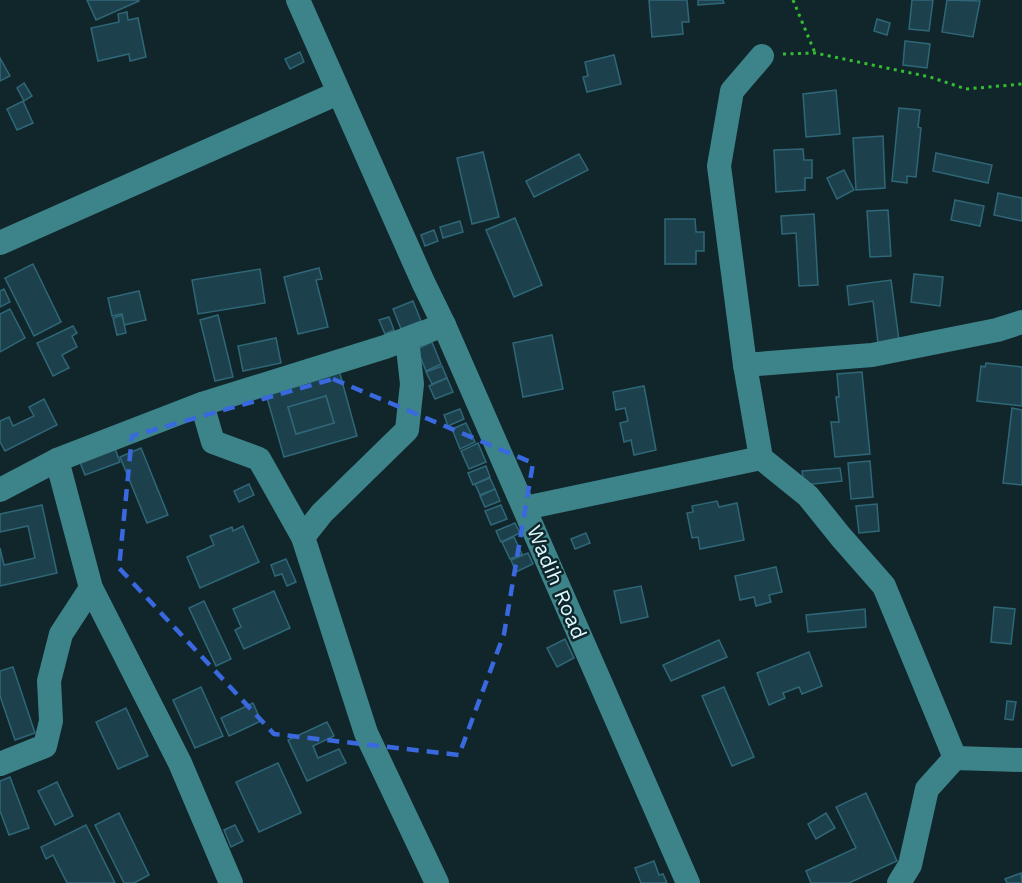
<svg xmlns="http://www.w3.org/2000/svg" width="1022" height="883" viewBox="0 0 1022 883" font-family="'Work Sans',sans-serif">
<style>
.building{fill:#1d414c;stroke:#2f6778;stroke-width:1.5;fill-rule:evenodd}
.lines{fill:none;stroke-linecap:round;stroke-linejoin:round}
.path{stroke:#34bd31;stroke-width:3;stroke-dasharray:3 4.5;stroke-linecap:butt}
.minor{stroke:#3d848a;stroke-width:24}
.marked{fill:none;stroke:#3a68de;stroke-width:4.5;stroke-dasharray:12 8;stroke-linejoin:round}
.labels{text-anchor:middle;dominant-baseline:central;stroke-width:5;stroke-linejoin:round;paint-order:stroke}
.street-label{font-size:21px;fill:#dcfaff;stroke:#11262b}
</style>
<rect width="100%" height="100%" fill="#11262b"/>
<!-- building -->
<g class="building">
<polygon points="87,0 138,0 139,1 96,20"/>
<polygon points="649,0 687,0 689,22 682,22 683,34 652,37"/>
<polygon points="698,0 723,0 724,3 698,5"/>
<polygon points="912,0 933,0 929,31 909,29"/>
<polygon points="947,0 980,1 973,37 942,32"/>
<polygon points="127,12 128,20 138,18 146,57 130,61 129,54 98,61 91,28 119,22 118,14"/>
<polygon points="877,19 890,23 887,35 874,31"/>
<polygon points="905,41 930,44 927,68 903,65"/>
<polygon points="300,52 304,62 290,69 285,59"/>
<polygon points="614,55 621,84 587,92 583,77 588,76 585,62"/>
<polygon points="0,58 10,76 0,81"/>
<polygon points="24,83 32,96 24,101 17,88"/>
<polygon points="836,90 840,134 806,137 803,94"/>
<polygon points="23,101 33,123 17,130 7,109"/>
<polygon points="899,108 920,110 918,127 921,128 916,177 907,176 907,183 892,181"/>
<polygon points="883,136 885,188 856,190 853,138"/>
<polygon points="803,149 804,160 812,160 812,178 805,178 805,190 776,192 774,150"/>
<polygon points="483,152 499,217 472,224 457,158"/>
<polygon points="936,153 992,165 988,183 933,171"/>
<polygon points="579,154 588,170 534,197 526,181"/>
<polygon points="844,170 854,190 837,199 827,178"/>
<polygon points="998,193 1022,198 1022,221 994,215"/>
<polygon points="955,200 984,206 980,226 951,220"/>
<polygon points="888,210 891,256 870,257 867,211"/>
<polygon points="814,214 818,285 799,286 796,233 782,234 781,216"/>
<polygon points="515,218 542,285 514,297 486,230"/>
<polygon points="665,219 695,219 696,232 704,232 704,251 696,251 696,264 665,264"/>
<polygon points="460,221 463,232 443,238 440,227"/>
<polygon points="434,230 438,241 425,246 421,235"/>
<polygon points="33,264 61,322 34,336 5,278"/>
<polygon points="319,268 322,279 316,280 328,327 298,334 284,277"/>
<polygon points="260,269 265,303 198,314 192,280"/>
<polygon points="914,274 943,277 940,306 911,302"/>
<polygon points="891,280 899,340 878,343 873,301 849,305 847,286"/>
<polygon points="4,289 10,302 0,307 0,291"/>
<polygon points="139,291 146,320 124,325 122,314 112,316 108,298"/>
<polygon points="413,301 421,321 401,329 393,309"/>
<polygon points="10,309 25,338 0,352 0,314"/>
<polygon points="122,315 126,333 117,335 113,318"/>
<polygon points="218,315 233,377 215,381 200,320"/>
<polygon points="389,317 394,330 385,334 379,320"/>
<polygon points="73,326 77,333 72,336 77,347 62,355 69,368 53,376 37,343"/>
<polygon points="552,335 563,389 523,397 513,343"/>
<polygon points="276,338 281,363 243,371 238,346"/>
<polygon points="432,342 441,364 426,371 417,349"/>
<polygon points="986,363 1022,367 1022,406 977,401 981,366 985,367"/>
<polygon points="442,366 447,378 432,384 426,372"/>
<path d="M339,370L357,436L284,457L265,391ZM326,396L334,423L296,434L288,407Z"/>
<polygon points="862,372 870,454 835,457 831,422 839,422 836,397 839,397 837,374"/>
<polygon points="447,378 453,392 435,399 429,386"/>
<polygon points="644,386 656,450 634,455 631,440 624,442 620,423 628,421 625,408 616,410 613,392"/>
<polygon points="326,396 334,423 296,434 288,407"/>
<polygon points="44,399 57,425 5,451 0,442 0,421 9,417 13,426 34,416 29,407"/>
<polygon points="1012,408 1022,410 1022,485 1003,483"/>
<polygon points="460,409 464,419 448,426 444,415"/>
<polygon points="466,423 475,442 460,449 452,429"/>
<polygon points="478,443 486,462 469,469 461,451"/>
<polygon points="114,446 120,462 85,475 79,460"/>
<polygon points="141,448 168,515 147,523 120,457"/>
<polygon points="870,461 873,497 851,499 848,463"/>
<polygon points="486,466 490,477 473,485 468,473"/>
<polygon points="840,468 842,481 804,485 802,471"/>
<polygon points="490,478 495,489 480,495 475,484"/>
<polygon points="249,484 254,495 239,502 234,491"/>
<polygon points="495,489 500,501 485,507 480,496"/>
<polygon points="717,501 719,507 737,503 744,540 700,549 698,537 692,538 687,513 693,512 692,506"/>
<polygon points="877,504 879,531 859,533 856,506"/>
<polygon points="42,505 57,573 0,586 0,548 4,565 35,558 28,526 0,532 0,514"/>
<polygon points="501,505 507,519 491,525 485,511"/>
<polygon points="515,523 520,533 501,542 496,531"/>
<polygon points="243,526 259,562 200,588 187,557 214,545 210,536 232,527 233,531"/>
<polygon points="586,533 590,543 575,549 571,539"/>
<polygon points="514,537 522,554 510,559 502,542"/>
<polygon points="528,553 533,564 516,572 511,560"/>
<polygon points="286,559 296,582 287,586 282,574 275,576 271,565"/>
<polygon points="776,567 782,592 769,595 771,602 756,606 754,597 740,600 735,576"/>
<polygon points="641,586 648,617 621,623 614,591"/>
<polygon points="274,591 290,628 244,649 235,630 241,627 233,609"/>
<polygon points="204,601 231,659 216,666 189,608"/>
<polygon points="994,607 1015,609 1011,644 991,642"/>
<polygon points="865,609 866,627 808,632 806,615"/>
<polygon points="565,639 574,658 557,667 547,648"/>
<polygon points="719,640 727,657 671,681 663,665"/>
<polygon points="809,652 822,686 802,694 799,687 783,693 785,698 769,705 757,673"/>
<polygon points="13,667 35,733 15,740 0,696 0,671"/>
<polygon points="201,687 223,736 195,748 173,700"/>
<polygon points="724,687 754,757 732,766 702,696"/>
<polygon points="1007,701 1016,702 1013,720 1005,719"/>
<polygon points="253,703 261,721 229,736 221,718"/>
<polygon points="126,708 148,756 118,769 96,722"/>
<polygon points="327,722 334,736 313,746 318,758 339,749 346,763 307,781 288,740"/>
<polygon points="278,763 301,813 259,832 236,782"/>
<polygon points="10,777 29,828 9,835 0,811 0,781"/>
<polygon points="57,782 73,816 55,825 38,791"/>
<polygon points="866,793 897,861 849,883 811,883 806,871 856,848 836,807"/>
<polygon points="119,813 149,875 134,883 124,883 95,825"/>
<polygon points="826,813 835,828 816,839 808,824"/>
<polygon points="86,825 115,883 67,883 53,855 46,859 41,847"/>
<polygon points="235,825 243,841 231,847 224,830"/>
<polygon points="654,861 659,875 663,874 667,883 641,883 635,868"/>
<polygon points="1021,873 1022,883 1007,883 1005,879"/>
</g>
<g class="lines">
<!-- path -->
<g class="path">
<polyline points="793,0 815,53"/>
<polyline points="783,54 815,53 930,77 966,89 1022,84"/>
</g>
<!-- minor -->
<g class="minor">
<polyline points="298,0 423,282 444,325 688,883"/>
<polyline points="0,243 338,93"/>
<polyline points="745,365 719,166 732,91 762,56"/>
<polyline points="202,404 213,442 259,459 303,537 366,733 437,883"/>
<polyline points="57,460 91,588 180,763 231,883"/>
<polyline points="0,490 57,460 202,404 385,347 444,325"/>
<polyline points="525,508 761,458"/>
<polyline points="303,537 322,513 407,430 412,384 407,339"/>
<polyline points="955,758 884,586 841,537 808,496 761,458 745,365 872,355 997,330 1022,322"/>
<polyline points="0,764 45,746 51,721 49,681 61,634 91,588"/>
<polyline points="899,883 910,865 927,789 955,758 1022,760"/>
</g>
</g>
<!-- marked area -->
<path class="marked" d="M333,379L533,463L504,634L459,755L274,734L119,568L132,436Z"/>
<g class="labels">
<!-- street labels -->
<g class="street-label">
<text transform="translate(557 582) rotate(67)">Wadih Road</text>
</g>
</g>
</svg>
